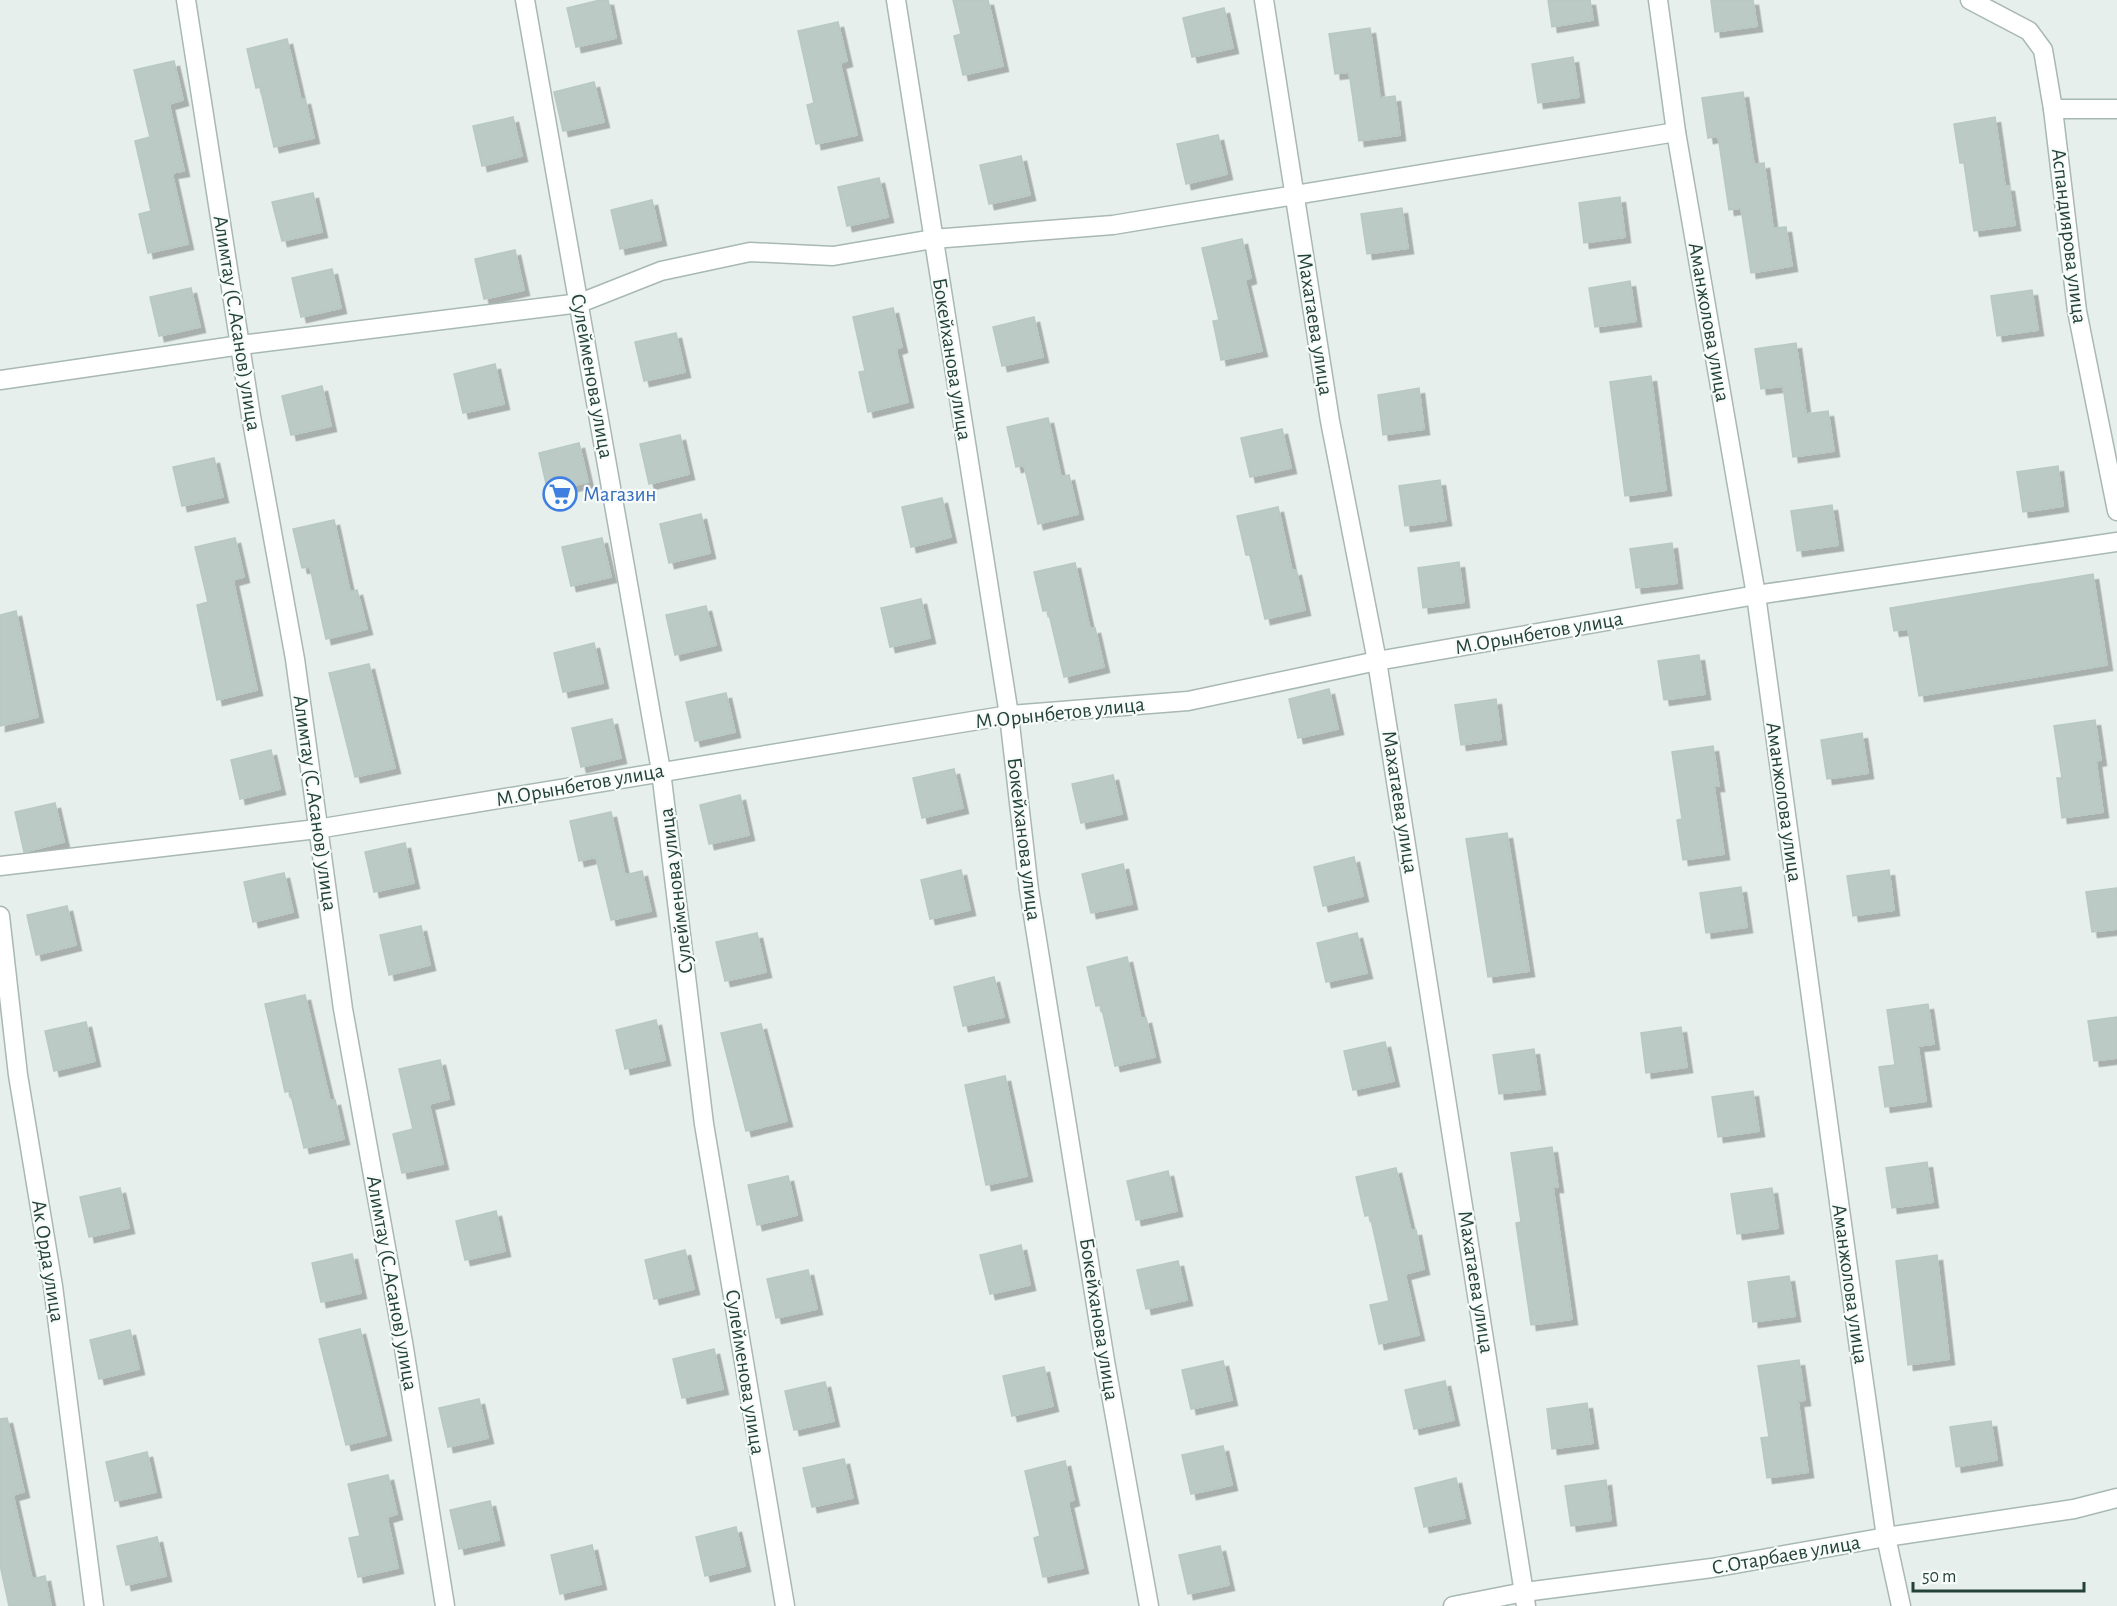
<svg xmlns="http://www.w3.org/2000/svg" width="2117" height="1606" viewBox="0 0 2117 1606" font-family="'Alegreya Sans',sans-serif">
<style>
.building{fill:#bbcac4;stroke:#b8c9c2;stroke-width:1.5;filter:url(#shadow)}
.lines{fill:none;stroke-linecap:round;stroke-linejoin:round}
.minor-casing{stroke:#a8b8b2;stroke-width:21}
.minor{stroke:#fff;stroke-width:18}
.labels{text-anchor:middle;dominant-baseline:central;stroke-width:4.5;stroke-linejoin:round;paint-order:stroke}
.street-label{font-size:21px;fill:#24423a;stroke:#f7fbf9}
.shop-label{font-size:21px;fill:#366cbe;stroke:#f7fbf9;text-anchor:start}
</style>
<defs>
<filter id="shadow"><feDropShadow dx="5.5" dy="5.5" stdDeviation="0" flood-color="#0004"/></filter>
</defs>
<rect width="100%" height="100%" fill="#e6efeb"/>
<!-- building -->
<g class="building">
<polygon points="600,0 608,0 616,38 576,47 567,8"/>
<polygon points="953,0 988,0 1003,66 963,75 954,36 961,34"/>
<polygon points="1548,0 1590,0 1593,20 1552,27"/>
<polygon points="1711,0 1753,0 1757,26 1715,32"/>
<polygon points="1224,8 1233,48 1192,57 1183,18"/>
<polygon points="838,22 847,61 840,63 857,135 816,144 807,105 814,103 798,31"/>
<polygon points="1370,28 1380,98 1395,96 1400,135 1359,141 1349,72 1335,74 1329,34"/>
<polygon points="287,39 301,100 305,99 314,138 274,147 260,87 256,88 247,49"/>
<polygon points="1573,57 1579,97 1538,103 1532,64"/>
<polygon points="174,61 183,100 169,104 184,171 172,173 188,244 148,253 139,214 151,211 135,141 150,137 134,70"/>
<polygon points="594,82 604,122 563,131 554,92"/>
<polygon points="1743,92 1754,165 1764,163 1773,228 1786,227 1792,266 1751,273 1741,208 1729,210 1718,136 1708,138 1702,98"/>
<polygon points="513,117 522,156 482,166 473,126"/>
<polygon points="1995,117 2005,186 2009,186 2015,225 1974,231 1964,163 1960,163 1954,124"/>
<polygon points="1218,135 1227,174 1186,184 1177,144"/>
<polygon points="1021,156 1030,195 989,204 980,165"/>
<polygon points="879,178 888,217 847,226 838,187"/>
<polygon points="313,193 322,232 282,241 272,202"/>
<polygon points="1620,197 1625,237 1584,243 1579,203"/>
<polygon points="652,200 661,240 620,249 611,210"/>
<polygon points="1402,208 1408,248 1367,254 1361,214"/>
<polygon points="1242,239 1251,278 1245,280 1262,351 1221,360 1213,321 1219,320 1202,248"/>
<polygon points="515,250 524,290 484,299 475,259"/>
<polygon points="332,269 341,308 301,317 292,278"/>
<polygon points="1630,281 1636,321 1595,327 1589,288"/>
<polygon points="191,288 200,327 159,336 150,297"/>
<polygon points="2032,290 2038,330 1997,336 1991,296"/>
<polygon points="893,308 902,347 896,349 908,402 868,412 859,372 865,371 853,317"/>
<polygon points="1034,317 1043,357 1002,366 993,327"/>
<polygon points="676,333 685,372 644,381 635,342"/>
<polygon points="1796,343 1806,414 1828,411 1834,451 1793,457 1783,386 1761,389 1755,349"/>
<polygon points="495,364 504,404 463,413 454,374"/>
<polygon points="1651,376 1666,490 1625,496 1610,382"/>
<polygon points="322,386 331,426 291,435 282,396"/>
<polygon points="1419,388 1424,429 1383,435 1378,395"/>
<polygon points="1048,418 1061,477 1069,475 1078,514 1038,524 1024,465 1016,467 1007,427"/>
<polygon points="1282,429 1291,468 1250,477 1241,438"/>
<polygon points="680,435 689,474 649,484 640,444"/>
<polygon points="579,443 588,482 548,492 539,453"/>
<polygon points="214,458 223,497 182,506 173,467"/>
<polygon points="2058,466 2063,506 2023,512 2017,472"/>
<polygon points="1440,480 1446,520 1405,526 1399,486"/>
<polygon points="942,498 951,537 911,547 902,507"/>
<polygon points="1832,505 1838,545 1797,551 1791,511"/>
<polygon points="1278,507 1292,571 1296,570 1305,610 1265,619 1250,555 1246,555 1237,516"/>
<polygon points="701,514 710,553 669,563 660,524"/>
<polygon points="334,520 350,592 357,590 367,629 326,639 310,567 302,568 293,529"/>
<polygon points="235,538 244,577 233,580 257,690 217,700 197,605 208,602 195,547"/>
<polygon points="602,538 611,577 571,586 562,547"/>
<polygon points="1672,543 1677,583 1636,588 1630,549"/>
<polygon points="1459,562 1464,602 1423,608 1418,568"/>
<polygon points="1075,563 1090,629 1095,628 1104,667 1064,677 1048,610 1043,611 1034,572"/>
<polygon points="2093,574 2107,665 1919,696 1908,629 1894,631 1890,608"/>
<polygon points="921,599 930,638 890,647 881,608"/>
<polygon points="706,606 716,645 675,655 666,615"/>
<polygon points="16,611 38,717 0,726 0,615"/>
<polygon points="594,643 603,683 563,692 554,653"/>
<polygon points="1699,655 1705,694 1664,700 1658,661"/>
<polygon points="369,664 395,768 355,777 329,673"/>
<polygon points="1329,689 1338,729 1298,738 1289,699"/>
<polygon points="726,693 735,732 695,741 686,702"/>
<polygon points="1496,699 1501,739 1461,745 1455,705"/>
<polygon points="612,719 621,758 581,767 572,728"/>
<polygon points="2095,720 2101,760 2096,761 2103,812 2062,818 2057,778 2062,778 2054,726"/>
<polygon points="1862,733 1868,773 1827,779 1821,740"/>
<polygon points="1713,746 1719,786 1714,786 1724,854 1683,860 1677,820 1682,819 1672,752"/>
<polygon points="271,750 280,789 240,799 231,760"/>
<polygon points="954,769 963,808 922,818 913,778"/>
<polygon points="1113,775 1122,814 1081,823 1072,784"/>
<polygon points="740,795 749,835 709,844 700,805"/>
<polygon points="55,803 64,842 24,852 15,812"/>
<polygon points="611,812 625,875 642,871 651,911 611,920 596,857 579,861 570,821"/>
<polygon points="1507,833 1529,971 1488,977 1466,839"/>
<polygon points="405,843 414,883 374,892 365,852"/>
<polygon points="1354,857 1363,896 1323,906 1314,867"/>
<polygon points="1123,864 1132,904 1091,913 1082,874"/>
<polygon points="961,870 970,910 930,919 921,880"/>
<polygon points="1889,870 1894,910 1853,916 1847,876"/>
<polygon points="284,873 293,912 253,922 244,882"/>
<polygon points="1741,887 1747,927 1706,933 1700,893"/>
<polygon points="2117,888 2117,929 2092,932 2086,892"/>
<polygon points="67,906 76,945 36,955 27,915"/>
<polygon points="421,926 430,965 389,975 380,935"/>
<polygon points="757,933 766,972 725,981 716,942"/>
<polygon points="1357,933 1367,973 1326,982 1317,943"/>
<polygon points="1127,957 1141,1019 1146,1018 1155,1057 1115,1066 1101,1005 1096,1006 1087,967"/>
<polygon points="994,977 1004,1017 963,1026 954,987"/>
<polygon points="305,995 330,1101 335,1100 344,1139 304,1148 290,1091 285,1092 265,1004"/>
<polygon points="1928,1004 1934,1044 1918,1046 1926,1101 1885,1107 1879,1067 1895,1065 1887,1010"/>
<polygon points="2117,1017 2117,1058 2094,1061 2088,1021"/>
<polygon points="656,1020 665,1060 625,1069 616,1030"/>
<polygon points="86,1022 95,1061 54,1071 45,1031"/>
<polygon points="761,1024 787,1121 746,1131 721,1033"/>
<polygon points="1681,1027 1687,1067 1646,1073 1641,1033"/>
<polygon points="1385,1042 1394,1081 1353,1090 1344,1051"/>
<polygon points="1534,1049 1540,1089 1499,1094 1493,1055"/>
<polygon points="440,1060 449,1099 429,1104 443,1164 402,1173 393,1134 413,1129 399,1069"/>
<polygon points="1005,1076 1027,1176 986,1185 965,1085"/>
<polygon points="1753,1091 1759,1131 1718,1137 1712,1097"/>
<polygon points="1552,1147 1558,1187 1553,1187 1572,1319 1531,1325 1516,1223 1521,1222 1511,1153"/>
<polygon points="1927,1162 1933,1202 1892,1208 1886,1168"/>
<polygon points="1396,1168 1411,1231 1416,1230 1424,1269 1405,1274 1419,1335 1379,1344 1370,1305 1389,1301 1370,1215 1365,1216 1356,1177"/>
<polygon points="1168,1171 1177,1211 1136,1220 1127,1181"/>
<polygon points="788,1176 797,1215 757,1225 748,1185"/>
<polygon points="120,1188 129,1228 89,1237 80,1197"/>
<polygon points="1772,1188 1778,1228 1737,1234 1731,1194"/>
<polygon points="496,1211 505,1251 465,1260 456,1221"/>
<polygon points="1021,1245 1030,1285 990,1294 980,1255"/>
<polygon points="685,1250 694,1289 654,1299 645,1260"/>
<polygon points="352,1254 361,1293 321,1302 312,1263"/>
<polygon points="1937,1255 1949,1359 1908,1365 1896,1261"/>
<polygon points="1178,1261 1187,1300 1146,1309 1137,1270"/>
<polygon points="808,1270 817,1309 776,1318 767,1279"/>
<polygon points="1789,1276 1795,1316 1753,1322 1748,1282"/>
<polygon points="360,1329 386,1435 346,1445 319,1339"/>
<polygon points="130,1330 139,1369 99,1379 90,1340"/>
<polygon points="714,1349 723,1389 682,1398 673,1359"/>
<polygon points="1799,1360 1805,1400 1798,1401 1808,1472 1767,1478 1761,1438 1769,1437 1758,1366"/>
<polygon points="1223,1361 1232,1400 1191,1409 1182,1370"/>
<polygon points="1044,1367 1053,1406 1012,1416 1003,1376"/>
<polygon points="1445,1381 1454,1420 1414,1429 1405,1390"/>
<polygon points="825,1382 834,1421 794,1430 785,1391"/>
<polygon points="479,1399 488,1438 448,1447 439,1408"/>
<polygon points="1587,1403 1593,1443 1552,1449 1547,1409"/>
<polygon points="7,1418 24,1492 13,1495 32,1579 45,1576 51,1606 9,1606 0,1565 0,1419"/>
<polygon points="1991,1421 1997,1460 1956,1467 1950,1427"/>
<polygon points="1223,1446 1232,1485 1191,1494 1182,1455"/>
<polygon points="147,1452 156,1492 115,1501 106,1462"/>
<polygon points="844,1459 853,1498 812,1507 803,1468"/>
<polygon points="1065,1461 1074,1500 1068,1502 1083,1568 1043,1577 1034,1538 1040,1536 1025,1471"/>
<polygon points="388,1475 397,1514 387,1517 398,1568 358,1577 349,1538 360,1536 348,1484"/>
<polygon points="1456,1478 1465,1518 1424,1527 1415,1488"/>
<polygon points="1606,1480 1611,1520 1571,1526 1565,1486"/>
<polygon points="490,1501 499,1540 459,1549 450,1510"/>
<polygon points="736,1527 745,1566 705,1576 696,1537"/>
<polygon points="157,1537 166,1576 126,1585 117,1546"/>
<polygon points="592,1545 601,1584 560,1594 551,1555"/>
<polygon points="1220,1546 1229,1585 1188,1594 1179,1555"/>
</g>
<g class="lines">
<defs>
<g id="minor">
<polyline points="186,0 251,416 295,659 343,1009 403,1342 445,1606"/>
<polyline points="525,0 661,771 704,1124 785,1606"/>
<polyline points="896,0 1009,715 1029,890 1105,1361 1149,1606"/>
<polyline points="1264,0 1330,421 1377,661 1526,1606"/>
<polyline points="1658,0 1676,132 1756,595 1858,1341 1886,1537 1901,1606"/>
<polyline points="1970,0 2029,31 2043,50 2053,109 2077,311 2117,511"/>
<polyline points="2053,109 2117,109"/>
<polyline points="0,380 241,345 580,303 661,271 750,252 833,256 933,239 1113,225 1676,132"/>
<polyline points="0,866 317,829 1009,715 1188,701 1377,661 1756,595 2117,542"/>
<polyline points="0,916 18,1075 53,1286 94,1606"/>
<polyline points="1453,1606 1524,1592 1712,1568 1886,1537 2074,1509 2117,1498"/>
</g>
</defs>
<!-- minor casing -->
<use href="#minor" class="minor-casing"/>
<!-- minor -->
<use href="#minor" class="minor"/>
</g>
<!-- icons -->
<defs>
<symbol id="supermarket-ring" viewBox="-11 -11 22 22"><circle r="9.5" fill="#f7fbf9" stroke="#3f7fe0" stroke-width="1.5"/><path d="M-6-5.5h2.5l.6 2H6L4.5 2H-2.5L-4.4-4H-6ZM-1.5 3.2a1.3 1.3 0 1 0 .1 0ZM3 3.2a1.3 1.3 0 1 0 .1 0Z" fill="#3f7fe0"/></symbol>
</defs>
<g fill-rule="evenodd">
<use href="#supermarket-ring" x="541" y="475" width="38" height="38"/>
</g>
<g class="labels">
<!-- street labels -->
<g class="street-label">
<text transform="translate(2069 236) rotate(83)">Аспандиярова улица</text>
<text transform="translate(1709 322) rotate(80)">Аманжолова улица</text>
<text transform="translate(237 323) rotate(81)">Алимтау (С.Асанов) улица</text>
<text transform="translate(1315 324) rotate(81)">Махатаева улица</text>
<text transform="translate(952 359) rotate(81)">Бокейханова улица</text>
<text transform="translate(592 376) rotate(80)">Сулейменова улица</text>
<text transform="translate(1539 633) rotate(-10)">М.Орынбетов улица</text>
<text transform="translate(1060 713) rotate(-6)">М.Орынбетов улица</text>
<text transform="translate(580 785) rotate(-10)">М.Орынбетов улица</text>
<text transform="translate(1400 802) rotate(81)">Махатаева улица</text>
<text transform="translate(1784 802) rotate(82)">Аманжолова улица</text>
<text transform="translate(315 803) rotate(82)">Алимтау (С.Асанов) улица</text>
<text transform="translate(1024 839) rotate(83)">Бокейханова улица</text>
<text transform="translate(676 891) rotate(-97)">Сулейменова улица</text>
<text transform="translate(48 1261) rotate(81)">Ак Орда улица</text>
<text transform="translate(1476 1282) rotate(81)">Махатаева улица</text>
<text transform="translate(392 1283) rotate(80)">Алимтау (С.Асанов) улица</text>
<text transform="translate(1850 1284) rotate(82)">Аманжолова улица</text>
<text transform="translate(1099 1319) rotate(81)">Бокейханова улица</text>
<text transform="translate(745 1372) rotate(81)">Сулейменова улица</text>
<text transform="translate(1786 1555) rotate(-10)">С.Отарбаев улица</text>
</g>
<!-- shop labels -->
<g class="shop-label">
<text x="583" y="494">Магазин</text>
</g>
</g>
<!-- scale -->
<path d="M1913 1582v9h171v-9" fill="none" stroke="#24423a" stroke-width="3"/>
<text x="1922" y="1582" font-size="18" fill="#24423a" stroke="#f7fbf9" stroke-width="4.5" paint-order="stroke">50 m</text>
</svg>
